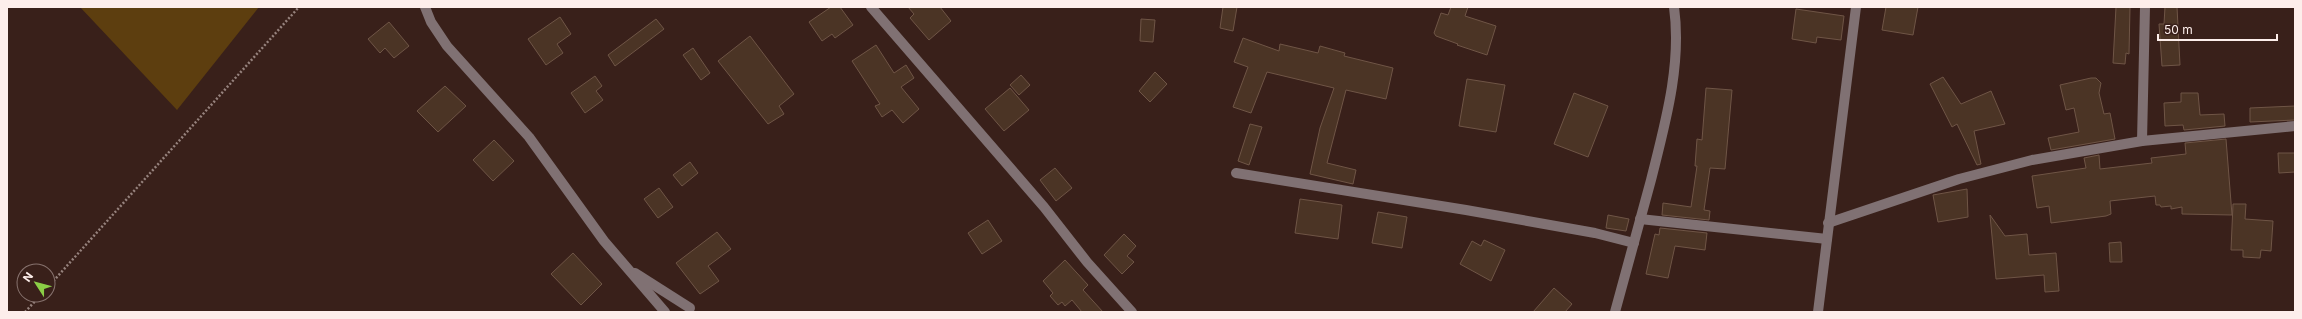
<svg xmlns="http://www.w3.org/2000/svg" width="2302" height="319" viewBox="0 0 2302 319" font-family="Inter,sans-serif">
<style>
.green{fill:#5d3e0f}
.building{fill:#4b3425;stroke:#6f5546}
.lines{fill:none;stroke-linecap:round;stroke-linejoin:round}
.path{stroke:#96827d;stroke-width:2.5;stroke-dasharray:2 2;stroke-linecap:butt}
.minor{stroke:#807173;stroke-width:10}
</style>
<rect width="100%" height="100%" fill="#39201a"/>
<!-- green -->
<polygon class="green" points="80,7 259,7 177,110"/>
<!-- building -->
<g class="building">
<polygon points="831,7 840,7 853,25 835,38 832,34 822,41 809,22"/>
<polygon points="908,7 940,7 951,21 929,40 910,18 914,14"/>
<polygon points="1223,7 1237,7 1233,31 1220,28"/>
<polygon points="1451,7 1468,7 1465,16 1496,26 1487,55 1457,45 1458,44 1436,36 1434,33 1441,13 1448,15"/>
<polygon points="1886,7 1918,7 1913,35 1882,30"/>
<polygon points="2116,7 2130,7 2129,54 2126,53 2125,64 2113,63"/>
<polygon points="2165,7 2177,7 2180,65 2162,66 2159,24 2164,24"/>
<polygon points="1796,9 1844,16 1841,40 1817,37 1816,43 1792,39"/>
<polygon points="560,17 571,34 557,44 563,53 546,65 528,39"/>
<polygon points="656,19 664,29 615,66 608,55"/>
<polygon points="1141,19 1155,20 1153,42 1140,41"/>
<polygon points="389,22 409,46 394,58 385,48 380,53 368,39"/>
<polygon points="750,36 794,94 779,106 784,114 768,124 718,61"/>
<polygon points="1243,38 1279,51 1280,44 1318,53 1320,46 1345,53 1344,56 1393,68 1386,99 1346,90 1327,163 1356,170 1353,184 1310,174 1320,128 1334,88 1267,72 1251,113 1233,107 1248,67 1234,62"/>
<polygon points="876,45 894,73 906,65 914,78 901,87 919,109 903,123 892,110 882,117 875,106 880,104 852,61"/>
<polygon points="693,48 710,73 701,80 683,55"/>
<polygon points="1155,72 1167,84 1150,102 1139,91"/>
<polygon points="1021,75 1030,85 1019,95 1010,85"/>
<polygon points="595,76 602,86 596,91 603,100 585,113 571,93"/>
<polygon points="1943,77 1961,104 1991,91 2005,124 1974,131 1981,164 1977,165 1957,124 1952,127 1930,84"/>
<polygon points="2091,78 2096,78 2101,83 2099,93 2104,114 2110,113 2115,139 2051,150 2048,138 2079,132 2074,108 2066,110 2060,85"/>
<polygon points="1467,79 1505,85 1496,132 1459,126"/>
<polygon points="445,86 466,106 438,132 417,111"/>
<polygon points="1010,88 1029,110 1004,131 985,109"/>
<polygon points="1706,88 1732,90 1725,169 1710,168 1704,210 1710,211 1709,220 1662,215 1663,203 1691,207 1697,166 1695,166 1697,139 1702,140"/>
<polygon points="1574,93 1608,106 1588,157 1554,144"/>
<polygon points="2181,93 2198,93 2200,115 2224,114 2225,126 2184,130 2183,125 2165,126 2164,103 2181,102"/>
<polygon points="2295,106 2295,120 2250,122 2250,108"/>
<polygon points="1250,124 1262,127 1249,165 1238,161"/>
<polygon points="2226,139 2232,215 2182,214 2182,207 2171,209 2171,206 2161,207 2160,205 2156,205 2155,196 2110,201 2111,214 2106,216 2051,223 2049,206 2037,208 2032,176 2086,168 2084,158 2099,155 2100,169 2152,163 2151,158 2186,154 2185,143"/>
<polygon points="494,140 514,161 493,181 473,160"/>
<polygon points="2278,153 2295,153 2295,172 2279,173"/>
<polygon points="690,162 698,173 682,186 673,175"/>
<polygon points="1055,168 1072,188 1056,201 1040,180"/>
<polygon points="659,188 673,207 658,218 644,199"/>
<polygon points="1967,189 1968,217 1938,222 1933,195"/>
<polygon points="1300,199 1342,205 1338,239 1295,233"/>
<polygon points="2233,204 2246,204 2245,219 2273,221 2271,251 2261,250 2260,258 2243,257 2243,250 2231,250"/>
<polygon points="1378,212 1407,217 1402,248 1372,243"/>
<polygon points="1608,215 1629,219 1626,231 1606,228"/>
<polygon points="1990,215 2005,236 2027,234 2029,255 2056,253 2059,291 2045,292 2044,275 1996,279"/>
<polygon points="988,220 1002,241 982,254 968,233"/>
<polygon points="1660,228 1707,233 1705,250 1675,246 1668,278 1646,274 1655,234 1659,235"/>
<polygon points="717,232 731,249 708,266 719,281 700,294 676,263"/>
<polygon points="1124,234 1136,246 1127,256 1134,262 1122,274 1104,255"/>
<polygon points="1484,240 1505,250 1491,281 1460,264 1472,241 1481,246"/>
<polygon points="2121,242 2122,262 2110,262 2109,243"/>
<polygon points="573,253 602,284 581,305 551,274"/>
<polygon points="1065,260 1088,285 1083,290 1103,312 1082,312 1072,300 1065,306 1062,302 1058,305 1050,296 1053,293 1043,281"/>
<polygon points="1554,288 1572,304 1565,312 1533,312"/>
</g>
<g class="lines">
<!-- path -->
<g class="path">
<polyline points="48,287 299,7"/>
<polyline points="25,312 41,295"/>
</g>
<!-- minor -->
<g class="minor">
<polyline points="425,7 431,22 447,46 529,137 604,241 665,312"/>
<polyline points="871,7 1044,207 1087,262 1132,312"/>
<polyline points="2142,141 2145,7"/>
<polyline points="1236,173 1466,210 1595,233 1634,243"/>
<polyline points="1640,219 1827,239"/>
<polyline points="1828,223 1959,179 2032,160 2142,141 2295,126"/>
<polyline points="635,273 690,308"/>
<path d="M1615,312C1627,268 1639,224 1651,180C1665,124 1682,65 1674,7"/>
<polyline points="1818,312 1856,7"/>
</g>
</g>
<!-- border -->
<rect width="2302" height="319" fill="none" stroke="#fdeeeb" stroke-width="16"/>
<!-- north arrow -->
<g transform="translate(36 283) rotate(306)"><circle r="19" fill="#39201a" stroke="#87726e"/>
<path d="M0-3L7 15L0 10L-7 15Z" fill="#8bce46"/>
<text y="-6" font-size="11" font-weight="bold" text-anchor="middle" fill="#fdeeeb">N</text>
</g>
<!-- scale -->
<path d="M2158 34v6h119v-6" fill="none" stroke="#fdeeeb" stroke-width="2"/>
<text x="2164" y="34" font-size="12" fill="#fdeeeb" stroke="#39201a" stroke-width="3" paint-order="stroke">50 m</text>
</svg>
